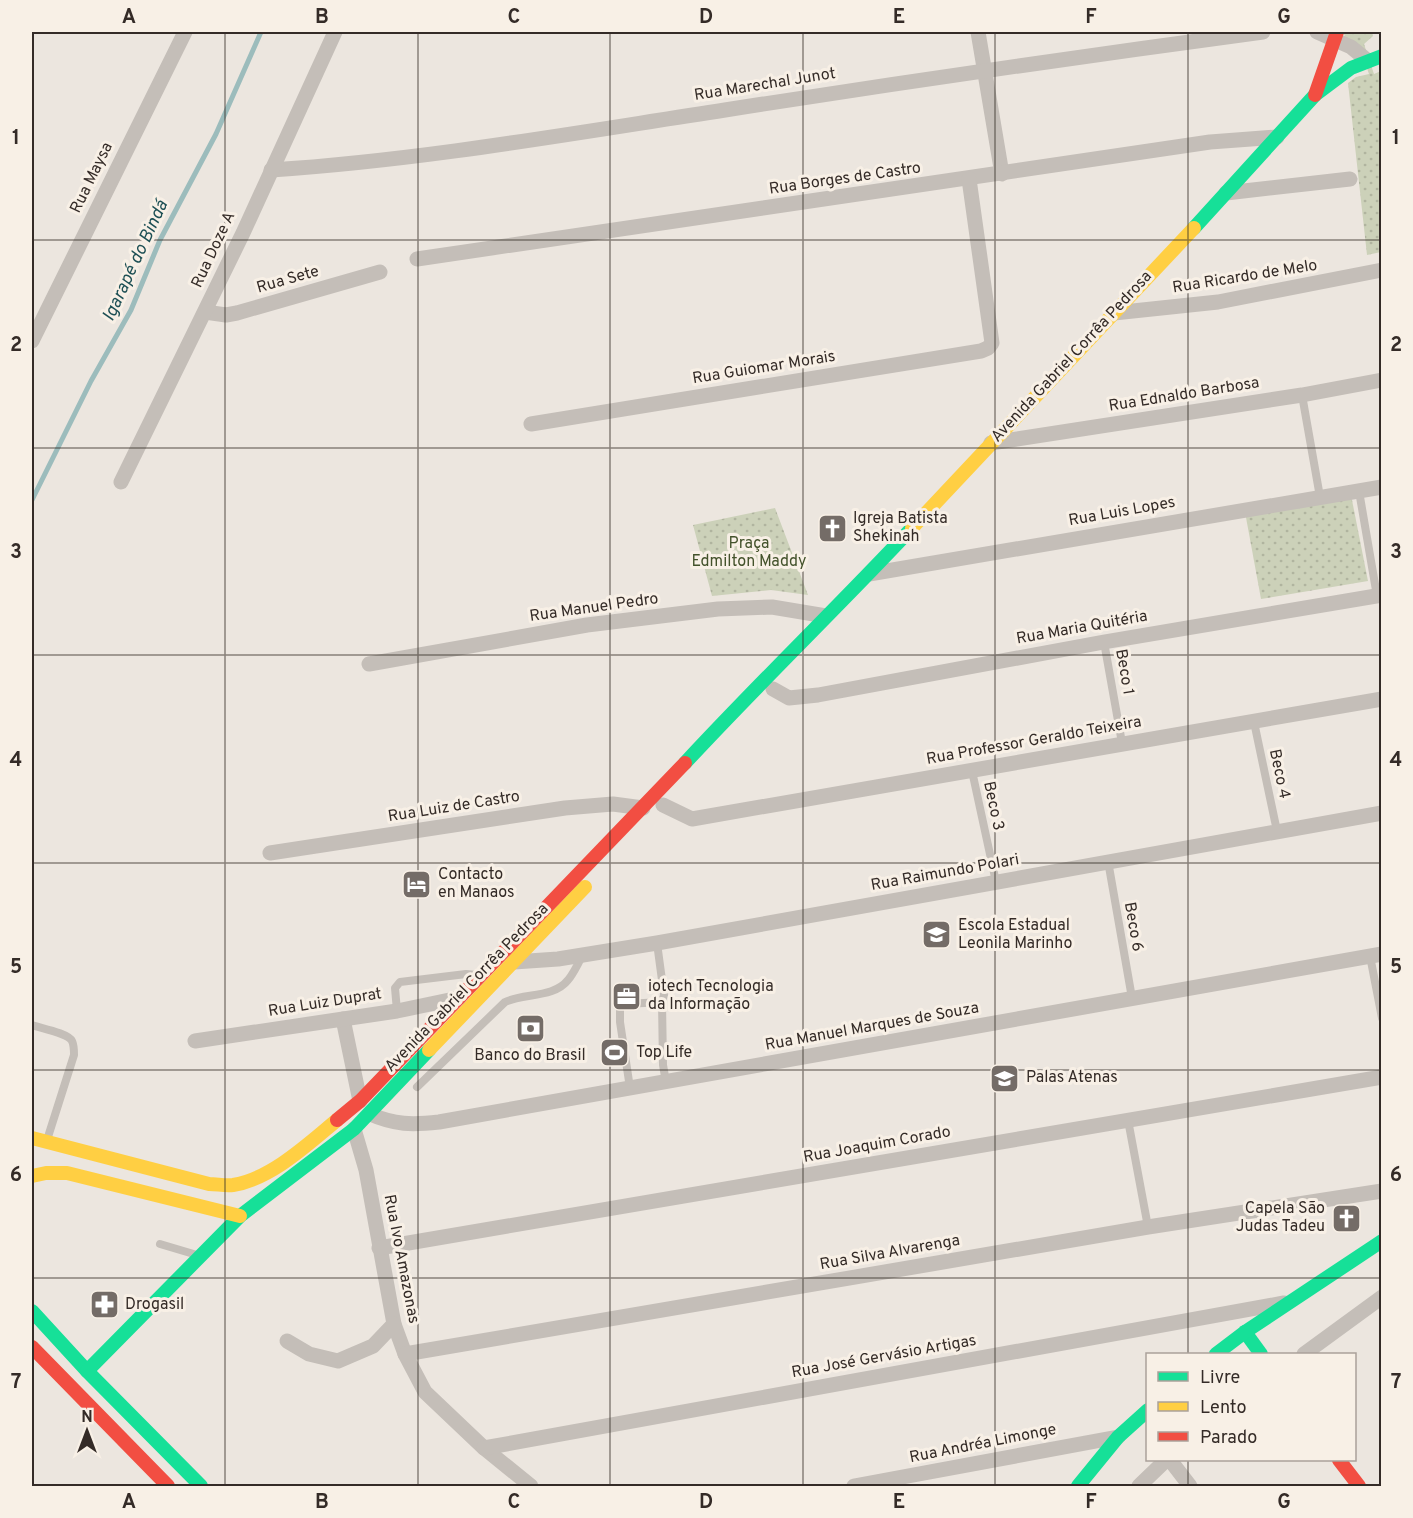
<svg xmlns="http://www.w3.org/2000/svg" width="1413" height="1518" viewBox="0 0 1413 1518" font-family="Overpass,sans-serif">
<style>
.park{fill:url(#park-dots)}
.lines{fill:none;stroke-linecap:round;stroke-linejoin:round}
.stream{stroke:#9cbcbc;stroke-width:5}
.lane{stroke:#c4beb8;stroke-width:8}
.street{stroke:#c4beb8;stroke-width:15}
.fast{stroke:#16e098;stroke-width:14}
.slow{stroke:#ffcf43;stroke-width:14}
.jam{stroke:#f24e42;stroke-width:14}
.grid{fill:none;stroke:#342b27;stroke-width:1.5;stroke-opacity:0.55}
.labels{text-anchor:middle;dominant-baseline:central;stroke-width:6;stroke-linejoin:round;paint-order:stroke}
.street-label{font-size:16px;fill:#342b27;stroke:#f8f0e6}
.poi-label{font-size:16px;fill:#342b27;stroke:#f8f0e6;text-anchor:start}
.park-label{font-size:16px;fill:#43522b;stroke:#f8f0e6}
.water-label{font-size:18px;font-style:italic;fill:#1e5055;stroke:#f8f0e6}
.neatline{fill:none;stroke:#342b27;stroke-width:2}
.grid-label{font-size:20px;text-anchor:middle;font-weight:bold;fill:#342b27}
</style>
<defs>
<pattern id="park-dots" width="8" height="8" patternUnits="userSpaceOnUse" patternTransform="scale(1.5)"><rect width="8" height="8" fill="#ccd1b9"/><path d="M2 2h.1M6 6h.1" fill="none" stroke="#b0b49f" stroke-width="1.8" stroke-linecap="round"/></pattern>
</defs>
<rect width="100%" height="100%" fill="#ece6df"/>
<!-- park -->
<g class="park">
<polygon points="1343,32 1372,32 1373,36 1364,44 1374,74 1381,71 1381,252 1367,255 1348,83 1356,77 1369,74 1359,45 1347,41"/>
<polygon points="1351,495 1368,581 1261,599 1245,512"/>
<polygon points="775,508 808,595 771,590 712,596 693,525"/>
</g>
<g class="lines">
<!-- stream -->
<polyline class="stream" points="32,500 91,381 131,310 160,240 216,134 261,32"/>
<!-- lane -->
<g class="lane">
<polyline points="1302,395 1320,497"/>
<polyline points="1359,491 1377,596"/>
<polyline points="1104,642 1122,743"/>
<polyline points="1254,722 1277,831"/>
<polyline points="972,771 996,882"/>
<polyline points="1108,861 1132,998"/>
<polyline points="657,943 664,995 662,1002 663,1065 666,1082"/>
<polyline points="1370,956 1382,1018"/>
<polyline points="397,1011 395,988 400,982 466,974 477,975"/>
<path d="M32,1025C40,1028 68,1033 72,1041C74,1045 74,1051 74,1055L47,1140"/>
<path d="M417,1087L505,1002C524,993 554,998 568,980C574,973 578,963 583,955"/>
<polyline points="630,1088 620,1022 620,1008 626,1004 662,1002"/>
<polyline points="1128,1120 1148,1227"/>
<polyline points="160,1244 197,1255"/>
</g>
<!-- street -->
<g class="street">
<polyline points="978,32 1002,174"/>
<polyline points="1317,32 1351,47 1368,61"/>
<path d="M271,170C423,160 574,133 725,110C904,82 1084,56 1263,32"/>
<polyline points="1226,193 1350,179"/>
<polyline points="417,259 1210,142 1277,137"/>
<polyline points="205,312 226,315 237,313 380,272"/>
<polyline points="1114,313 1218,302 1382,270"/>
<polyline points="32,341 185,32"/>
<polyline points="531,424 981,351 988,348 992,343 969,179"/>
<polyline points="991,443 1302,395 1382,380"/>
<polyline points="121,482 243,233 335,32"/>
<polyline points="869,574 1382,487"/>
<polyline points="369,664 587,625 718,609 772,607 826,616"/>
<polyline points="773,689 789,698 818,695 1104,642 1382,595"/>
<polyline points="663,805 692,819 1382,699"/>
<polyline points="270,853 565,808 613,804 643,808"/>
<polyline points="514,962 558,959 657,943 1382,813"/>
<polyline points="343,1019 360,1101"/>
<polyline points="195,1041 397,1011 459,998"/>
<path d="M370,1114C395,1125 412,1125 439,1122L1382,954"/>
<polyline points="354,1129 366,1170 394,1324 405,1354 425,1392 484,1448 531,1486"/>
<polyline points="379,1248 1382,1077"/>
<polyline points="287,1341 309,1354 338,1361 373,1346 394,1324"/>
<polyline points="405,1354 1148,1227 1382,1191"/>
<polyline points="1304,1354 1382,1297"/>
<polyline points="484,1448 1284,1303"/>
<polyline points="1170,1460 1190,1486"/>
<polyline points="854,1486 1118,1437"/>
<polyline points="1139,1486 1166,1460"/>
</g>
<!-- fast -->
<g class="fast">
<polyline points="1194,228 1315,95 1351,68 1382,56"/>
<path d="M685,763C759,683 838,607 912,528"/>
<polyline points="32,1311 87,1371 201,1486"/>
<polyline points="1245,1332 1261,1354"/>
<polyline points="1216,1354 1245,1332 1382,1241"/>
<polyline points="87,1371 240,1216 354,1129 429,1050"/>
<polyline points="1078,1486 1118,1437 1148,1410"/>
</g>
<!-- slow -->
<g class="slow">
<polyline points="912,528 1194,228"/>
<polyline points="429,1050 585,887"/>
<path d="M32,1138L209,1184C217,1184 225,1186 233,1185C271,1179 308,1144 337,1120"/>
<polyline points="32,1176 46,1173 67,1173 240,1216"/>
</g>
<!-- jam -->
<g class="jam">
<polyline points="1315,95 1337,32"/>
<polyline points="337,1120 360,1101 685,763"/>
<polyline points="32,1347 168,1486"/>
<polyline points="1339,1460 1359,1486"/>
</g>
</g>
<!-- grid -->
<path class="grid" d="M225,32V1486M418,32V1486M610,32V1486M803,32V1486M995,32V1486M1188,32V1354M32,240H1382M32,448H1382M32,655H1382M32,863H1382M32,1070H1382M32,1278H1382M1188,1460V1486"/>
<!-- icons -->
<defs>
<symbol id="church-square" viewBox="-11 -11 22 22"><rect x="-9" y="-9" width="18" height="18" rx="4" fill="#746c67" stroke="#f8f0e6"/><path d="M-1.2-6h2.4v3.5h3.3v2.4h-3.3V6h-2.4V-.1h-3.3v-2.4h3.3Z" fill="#fff"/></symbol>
<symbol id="hotel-square" viewBox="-11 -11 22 22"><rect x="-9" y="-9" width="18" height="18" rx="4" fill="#746c67" stroke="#f8f0e6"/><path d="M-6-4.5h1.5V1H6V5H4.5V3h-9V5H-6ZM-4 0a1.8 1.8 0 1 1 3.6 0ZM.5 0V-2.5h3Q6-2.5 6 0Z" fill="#fff"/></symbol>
<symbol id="school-square" viewBox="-11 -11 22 22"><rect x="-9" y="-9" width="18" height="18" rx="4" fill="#746c67" stroke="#f8f0e6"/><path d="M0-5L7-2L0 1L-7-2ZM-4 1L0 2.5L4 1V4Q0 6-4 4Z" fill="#fff"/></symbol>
<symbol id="office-square" viewBox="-11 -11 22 22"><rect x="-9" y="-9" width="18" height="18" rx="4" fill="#746c67" stroke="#f8f0e6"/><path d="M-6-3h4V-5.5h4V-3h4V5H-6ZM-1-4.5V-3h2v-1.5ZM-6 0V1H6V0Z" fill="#fff"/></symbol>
<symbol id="bank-square" viewBox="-11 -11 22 22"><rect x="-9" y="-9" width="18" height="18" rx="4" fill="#746c67" stroke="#f8f0e6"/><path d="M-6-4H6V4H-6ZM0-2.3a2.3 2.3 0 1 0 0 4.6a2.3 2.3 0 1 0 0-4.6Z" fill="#fff"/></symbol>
<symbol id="stadium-square" viewBox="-11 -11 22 22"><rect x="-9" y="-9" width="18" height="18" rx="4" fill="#746c67" stroke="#f8f0e6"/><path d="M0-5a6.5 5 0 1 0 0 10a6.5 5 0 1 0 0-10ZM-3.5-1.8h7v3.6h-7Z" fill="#fff"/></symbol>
<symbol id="pharmacy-square" viewBox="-11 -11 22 22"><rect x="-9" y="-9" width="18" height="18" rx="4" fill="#746c67" stroke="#f8f0e6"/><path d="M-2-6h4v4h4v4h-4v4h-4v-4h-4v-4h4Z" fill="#fff"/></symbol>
</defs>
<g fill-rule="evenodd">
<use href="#church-square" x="816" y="512" width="33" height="33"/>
<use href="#hotel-square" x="400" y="868" width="33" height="33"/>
<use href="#school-square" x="920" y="918" width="33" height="33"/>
<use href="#office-square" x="610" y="980" width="33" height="33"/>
<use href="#bank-square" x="514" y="1012" width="33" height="33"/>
<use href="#stadium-square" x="598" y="1036" width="33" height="33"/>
<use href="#school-square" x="988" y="1062" width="33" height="33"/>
<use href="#church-square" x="1330" y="1202" width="33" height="33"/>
<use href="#pharmacy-square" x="88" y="1288" width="33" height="33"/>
</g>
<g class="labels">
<!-- street labels -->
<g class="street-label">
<text transform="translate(765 85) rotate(-9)">Rua Marechal Junot</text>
<text transform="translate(92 178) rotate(-64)">Rua Maysa</text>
<text transform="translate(845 179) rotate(-8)">Rua Borges de Castro</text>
<text transform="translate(214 250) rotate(-65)">Rua Doze A</text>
<text transform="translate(1245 277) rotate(-9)">Rua Ricardo de Melo</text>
<text transform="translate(288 280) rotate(-16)">Rua Sete</text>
<text transform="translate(1072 357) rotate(-47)">Avenida Gabriel Corrêa Pedrosa</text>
<text transform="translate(764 368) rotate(-9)">Rua Guiomar Morais</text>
<text transform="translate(1184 395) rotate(-9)">Rua Ednaldo Barbosa</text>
<text transform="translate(1122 512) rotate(-10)">Rua Luis Lopes</text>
<text transform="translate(594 608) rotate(-8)">Rua Manuel Pedro</text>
<text transform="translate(1082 628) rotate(-10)">Rua Maria Quitéria</text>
<text transform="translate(1124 672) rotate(80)">Beco 1</text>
<text transform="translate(1034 741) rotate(-10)">Rua Professor Geraldo Teixeira</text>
<text transform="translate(1279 774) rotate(78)">Beco 4</text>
<text transform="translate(993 806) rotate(78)">Beco 3</text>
<text transform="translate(454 807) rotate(-9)">Rua Luiz de Castro</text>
<text transform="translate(945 873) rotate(-10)">Rua Raimundo Polari</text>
<text transform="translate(1133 927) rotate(80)">Beco 6</text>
<text transform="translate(467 988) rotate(-46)">Avenida Gabriel Corrêa Pedrosa</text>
<text transform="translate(325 1003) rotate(-9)">Rua Luiz Duprat</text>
<text transform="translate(872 1027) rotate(-10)">Rua Manuel Marques de Souza</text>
<text transform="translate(877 1145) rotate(-10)">Rua Joaquim Corado</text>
<text transform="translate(890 1253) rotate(-10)">Rua Silva Alvarenga</text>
<text transform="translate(401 1259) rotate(79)">Rua Ivo Amazonas</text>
<text transform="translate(884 1357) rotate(-10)">Rua José Gervásio Artigas</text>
<text transform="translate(983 1444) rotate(-11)">Rua Andréa Limonge</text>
</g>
<!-- poi labels -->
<g class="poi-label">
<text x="853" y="519">Igreja Batista<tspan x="853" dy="18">Shekinah</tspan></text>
<text x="438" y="875">Contacto<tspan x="438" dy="18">en Manaos</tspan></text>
<text x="958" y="926">Escola Estadual<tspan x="958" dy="18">Leonila Marinho</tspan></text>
<text x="648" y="987">iotech Tecnologia<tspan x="648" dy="18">da Informação</tspan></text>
<text x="636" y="1053">Top Life</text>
<text x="530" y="1056" text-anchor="middle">Banco do Brasil</text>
<text x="1026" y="1078">Palas Atenas</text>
<text x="1325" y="1209" text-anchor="end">Capela São<tspan x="1325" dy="18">Judas Tadeu</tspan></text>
<text x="125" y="1305">Drogasil</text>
</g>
<!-- park labels -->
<g class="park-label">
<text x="749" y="544">Praça<tspan x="749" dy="18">Edmilton Maddy</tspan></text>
</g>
<!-- water labels -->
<g class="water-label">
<text transform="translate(136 261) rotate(-65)">Igarapé do Bindá</text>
</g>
</g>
<!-- border -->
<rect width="1413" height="1518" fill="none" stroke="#f8f0e6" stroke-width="66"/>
<!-- legend -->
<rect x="1146" y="1353" width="210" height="108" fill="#f8f0e6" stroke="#aaa19a" stroke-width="1.5"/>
<rect x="1158" y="1372" width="30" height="9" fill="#16e098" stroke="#aaa19a" stroke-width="1.5"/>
<text x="1200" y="1383" font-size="18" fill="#342b27">Livre</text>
<rect x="1158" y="1402" width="30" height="9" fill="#ffcf43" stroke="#aaa19a" stroke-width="1.5"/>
<text x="1200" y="1413" font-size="18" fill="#342b27">Lento</text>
<rect x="1158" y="1432" width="30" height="9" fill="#f24e42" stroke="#aaa19a" stroke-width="1.5"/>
<text x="1200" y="1443" font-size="18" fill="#342b27">Parado</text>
<!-- north arrow -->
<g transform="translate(87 1431)" stroke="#f8f0e6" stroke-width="4.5" paint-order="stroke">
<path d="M0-4.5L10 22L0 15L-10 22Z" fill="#342b27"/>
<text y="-9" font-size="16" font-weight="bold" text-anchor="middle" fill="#342b27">N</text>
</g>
<rect x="33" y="33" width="1347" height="1452" class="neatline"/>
<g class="grid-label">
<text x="129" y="23">A</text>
<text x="322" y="23">B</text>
<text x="514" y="23">C</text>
<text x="706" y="23">D</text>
<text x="899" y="23">E</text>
<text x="1091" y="23">F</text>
<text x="1284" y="23">G</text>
<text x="16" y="144">1</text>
<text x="1396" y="144">1</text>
<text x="16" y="351">2</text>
<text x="1396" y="351">2</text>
<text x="16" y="558">3</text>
<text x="1396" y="558">3</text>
<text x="16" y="766">4</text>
<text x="1396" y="766">4</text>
<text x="16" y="973">5</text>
<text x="1396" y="973">5</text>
<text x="16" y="1181">6</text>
<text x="1396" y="1181">6</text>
<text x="16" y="1388">7</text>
<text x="1396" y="1388">7</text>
<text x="129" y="1508">A</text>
<text x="322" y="1508">B</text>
<text x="514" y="1508">C</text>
<text x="706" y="1508">D</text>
<text x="899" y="1508">E</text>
<text x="1091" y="1508">F</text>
<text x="1284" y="1508">G</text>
</g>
</svg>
